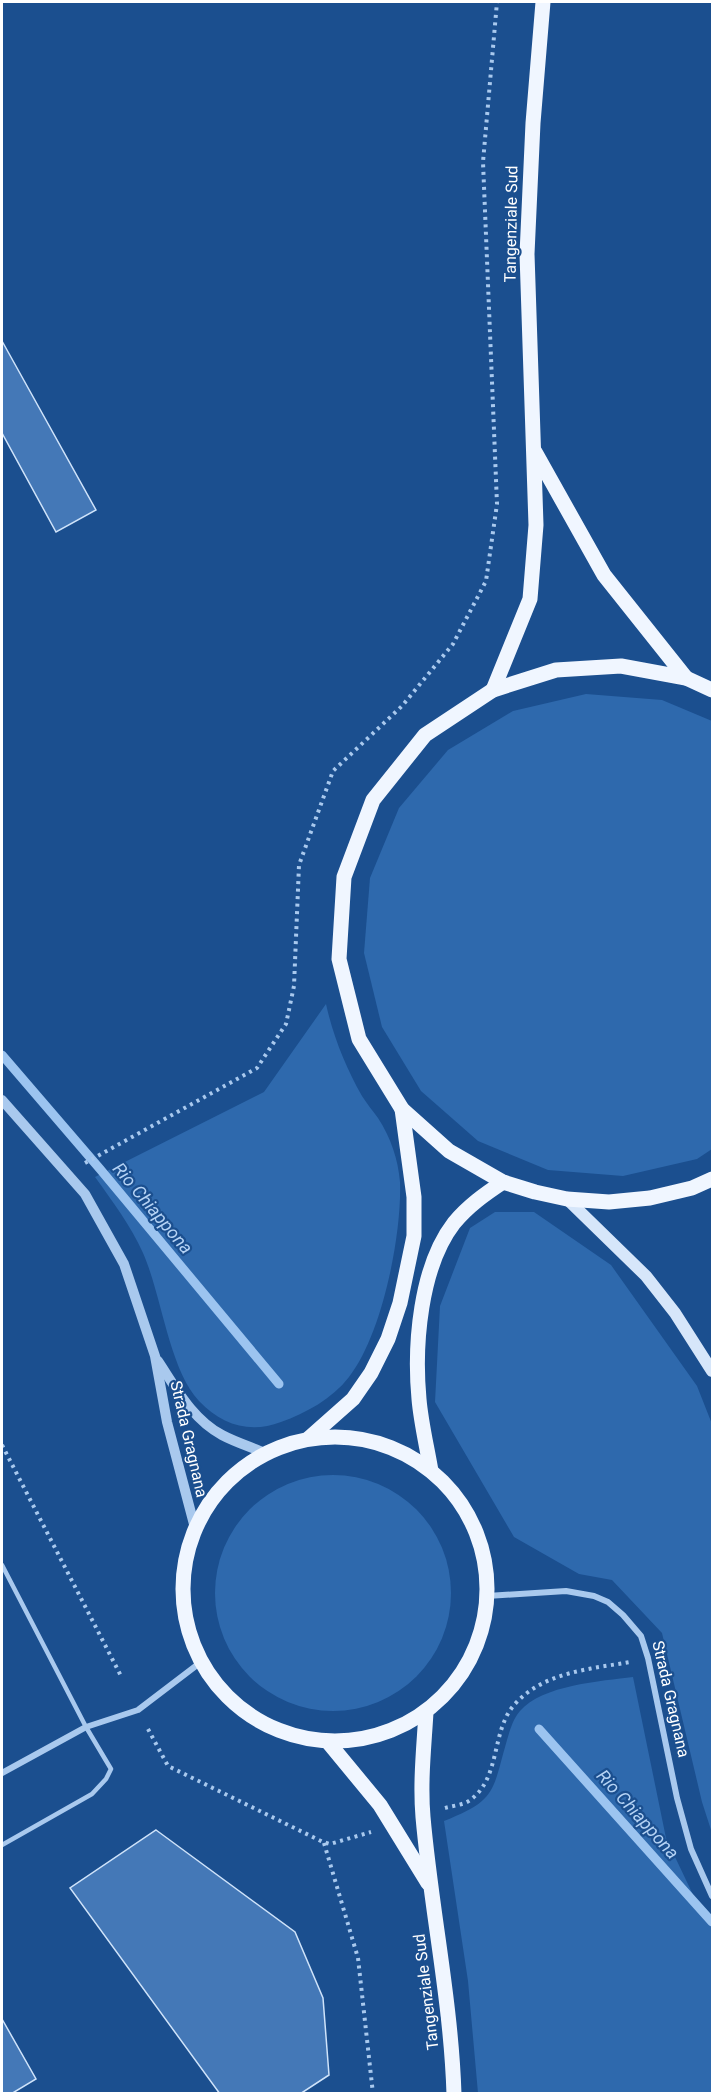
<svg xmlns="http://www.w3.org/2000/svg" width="714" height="2095" viewBox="0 0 714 2095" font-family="Roboto,sans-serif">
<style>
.green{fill:#2e69ad}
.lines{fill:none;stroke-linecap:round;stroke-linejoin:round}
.stream{stroke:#9cc4f0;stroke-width:9}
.building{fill:#4478b7;stroke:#cfe3fa;stroke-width:1.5}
.path{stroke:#a9c9ee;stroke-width:4;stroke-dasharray:3 4.5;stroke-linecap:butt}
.service{stroke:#a9c9ee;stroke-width:4.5}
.minor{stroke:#a9c9ee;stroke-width:6}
.tertiary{stroke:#a9c9ee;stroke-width:10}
.secondary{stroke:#d6e6fa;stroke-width:12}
.primary{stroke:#f0f6ff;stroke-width:15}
.labels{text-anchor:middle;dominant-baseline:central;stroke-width:4.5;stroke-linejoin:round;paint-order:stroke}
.street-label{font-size:16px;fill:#fff;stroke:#1b4f8f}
.water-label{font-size:18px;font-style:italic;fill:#b5d3f5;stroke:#1b4f8f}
</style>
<rect width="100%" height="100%" fill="#1b4f8f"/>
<!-- green -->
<g class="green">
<polygon points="586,694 662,700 712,721 712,1149 697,1159 623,1176 548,1170 478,1141 421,1091 382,1027 364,953 370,878 399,808 448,750 513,711"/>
<path d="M326,1004C333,1036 346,1068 362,1096C367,1104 373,1111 378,1118C391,1138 398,1159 400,1182C402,1235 382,1335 349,1377C332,1399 306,1413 281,1422C250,1434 222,1425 199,1401C169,1369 162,1296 143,1253C131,1226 113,1202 95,1177L264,1092Z"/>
<polygon points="495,1212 534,1212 611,1265 697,1386 712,1424 712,1833 702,1802 662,1633 612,1580 579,1574 514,1537 435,1402 440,1306 470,1228"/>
<circle cx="333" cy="1593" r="118"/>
<path d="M633,1677L666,1838L696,1901L712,1919V2093H478L468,1981L444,1821C497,1800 492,1792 507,1740C510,1730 513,1719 520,1711C542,1685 602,1681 633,1677Z"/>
</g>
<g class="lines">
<!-- stream -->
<g class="stream">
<polyline points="2,1055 100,1169 279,1384"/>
<polyline points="539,1729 712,1922"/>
</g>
</g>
<!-- building -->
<g class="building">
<polygon points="2,341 96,510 56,532 2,433"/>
<polygon points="156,1830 295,1932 323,1998 329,2075 300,2094 220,2094 70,1888"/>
<polygon points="2,2019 36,2079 11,2094 2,2094"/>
</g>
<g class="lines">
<!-- path -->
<g class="path">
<polyline points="85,1163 257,1068 286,1024 294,986 299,865 333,771 402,706 453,644 486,581 497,504 483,162 497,2"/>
<polyline points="2,1445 122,1678"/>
<polyline points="148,1729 168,1766 323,1842 330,1844 371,1832"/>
<path d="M445,1808C452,1806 461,1805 467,1802C502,1781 490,1731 515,1704C544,1672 590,1669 630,1662"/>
<polyline points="324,1843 358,1958 373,2094"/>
</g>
<!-- service -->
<polyline class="service" points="2,1565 86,1727 111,1769 106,1779 92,1794 2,1845"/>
<!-- minor -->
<g class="minor">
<polyline points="487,1596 566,1591 594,1596 608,1602 623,1615 641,1636 648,1658 677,1798 691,1849 712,1896"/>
<polyline points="2,1773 86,1727 138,1710 201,1662"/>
</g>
<!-- tertiary -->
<g class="tertiary">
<polyline points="2,1100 85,1194 124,1264 155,1356 167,1422 195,1528"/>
<path d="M158,1361C176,1388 192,1419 222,1435C235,1442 251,1447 265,1453"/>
</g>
<!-- secondary -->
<polyline class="secondary" points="567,1199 646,1276 675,1313 712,1371"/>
<!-- primary -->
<g class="primary">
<polyline points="535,452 604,575 686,678"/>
<polyline points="493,690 530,599 536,525 527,254 533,123 543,2"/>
<polyline points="712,690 686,678 621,666 556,670 493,690 425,735 373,800 344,877 339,959 359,1039 402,1109 449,1151 503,1182 535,1192 567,1199 609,1202 650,1198 692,1188 712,1179"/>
<circle cx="335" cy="1589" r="152"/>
<polyline points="309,1438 353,1399 371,1373 388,1339 400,1303 414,1236 414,1197 402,1109"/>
<path d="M431,1471C427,1447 421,1423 419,1399C414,1345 420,1267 454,1223C468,1206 485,1194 503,1182"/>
<path d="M426,1712C424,1747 420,1782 423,1817C431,1909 451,2000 454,2094"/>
<polyline points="328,1742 380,1805 428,1883"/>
</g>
</g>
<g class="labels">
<!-- street labels -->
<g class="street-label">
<text transform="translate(511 224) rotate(-89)">Tangenziale Sud</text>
<text transform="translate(189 1439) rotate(77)">Strada Gragnana</text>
<text transform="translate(671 1699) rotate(77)">Strada Gragnana</text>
<text transform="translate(426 1992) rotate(-97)">Tangenziale Sud</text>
</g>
<!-- water labels -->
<g class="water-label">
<text transform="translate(153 1208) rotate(50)">Rio Chiappona</text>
<text transform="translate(638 1814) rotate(48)">Rio Chiappona</text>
</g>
</g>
<!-- border -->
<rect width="714" height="2095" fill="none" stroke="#ffffff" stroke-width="6"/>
</svg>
